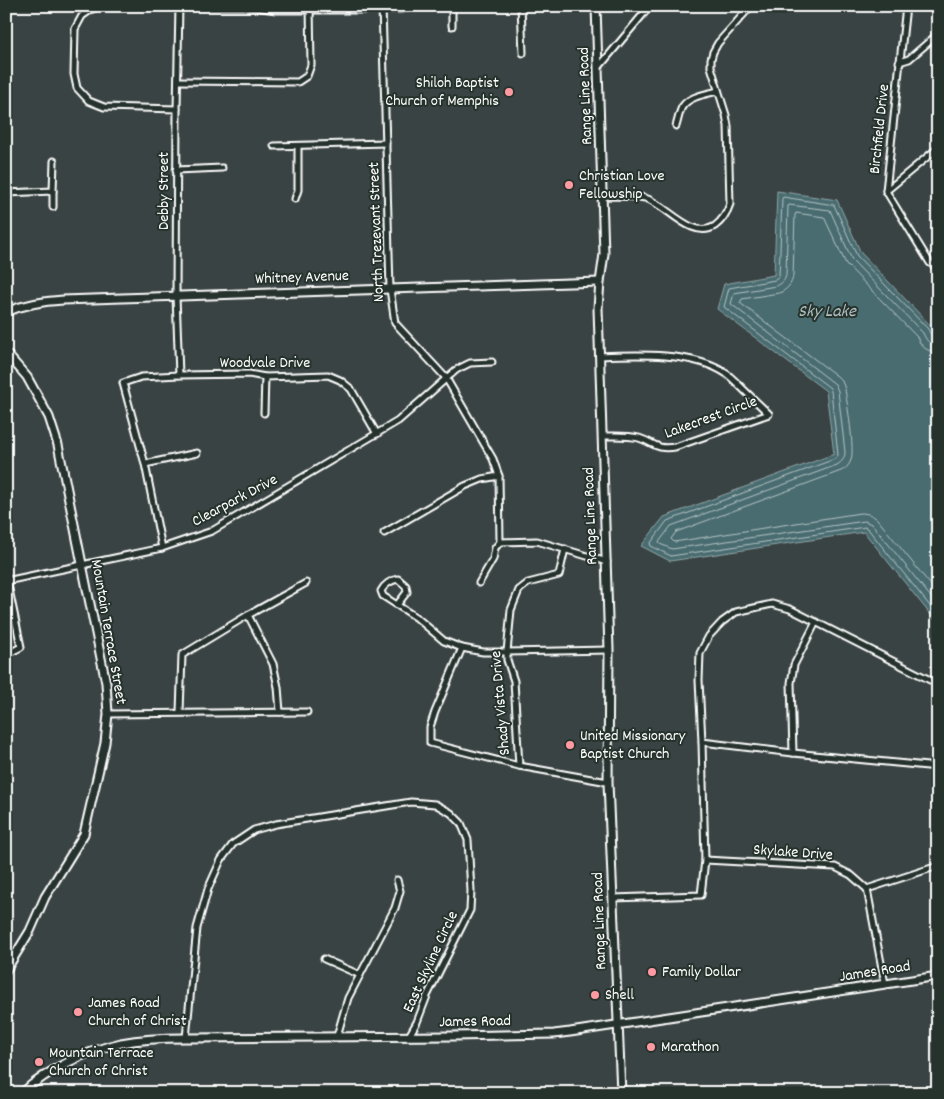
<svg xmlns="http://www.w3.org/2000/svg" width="944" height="1099" viewBox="0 0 944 1099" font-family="Dekko,sans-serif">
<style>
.water{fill:#496c70;stroke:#92a7a9}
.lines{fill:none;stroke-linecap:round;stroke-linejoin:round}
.shore{stroke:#b6c4c6;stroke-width:1}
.street-casing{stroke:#fff;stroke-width:9}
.secondary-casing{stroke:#fff;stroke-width:11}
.street{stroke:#26332d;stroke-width:5}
.secondary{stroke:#26332d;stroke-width:7}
.poi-dot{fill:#ff9aa2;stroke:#26332d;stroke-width:2}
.labels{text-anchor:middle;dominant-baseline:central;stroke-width:4;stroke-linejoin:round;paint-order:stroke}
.poi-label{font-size:16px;fill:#fff;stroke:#26332d;text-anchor:start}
.street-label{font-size:16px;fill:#fff;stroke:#26332d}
.water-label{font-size:18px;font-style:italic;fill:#adbdbf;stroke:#26332d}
</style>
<rect width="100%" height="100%" fill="#3a4343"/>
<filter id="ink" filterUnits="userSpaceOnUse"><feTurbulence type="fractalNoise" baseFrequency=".02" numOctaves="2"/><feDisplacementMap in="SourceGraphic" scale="10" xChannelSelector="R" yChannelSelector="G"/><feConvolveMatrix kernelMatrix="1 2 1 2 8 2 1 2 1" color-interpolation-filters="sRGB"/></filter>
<g filter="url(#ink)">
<!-- water -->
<polygon class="water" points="777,191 837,200 861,253 932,327 938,338 938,624 864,532 670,561 641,546 664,517 834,454 826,391 717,309 724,284 774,275"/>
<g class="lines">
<!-- shore -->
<g class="shore">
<polyline points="938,339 932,337 928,329 857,256 834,205 783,197 782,199 779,277 775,280 729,288 724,307 830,388 831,391 838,455 835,459 667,521 650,544 651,546 671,556 865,527 868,529 938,616"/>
<path d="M938,345C929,345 926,340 923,333L852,260L830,210L789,205L788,206L786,275C785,281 781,284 776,286L734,293L731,304L835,384L838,391L845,452C845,458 842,462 837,465L671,526L659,542L660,544L672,549L865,521L873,525L938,606"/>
<path d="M938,352C927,352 921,347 917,337L846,264L824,217L796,213L795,215L793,276C792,284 787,290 779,293L742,299L740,303L837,376L842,381L845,389C847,402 855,450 851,460C849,466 845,469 841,471L676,532L671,539L674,542L860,513C867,513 873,515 878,520L938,594"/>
</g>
<defs>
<g id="street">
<polyline points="102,6 92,9 82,16 75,29 74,74 77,88 89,101 104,107 177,109"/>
<polyline points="173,6 248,6 276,10 382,10 402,9 411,6"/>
<polyline points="382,6 390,289 395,323 446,378 493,459 499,476 500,542"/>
<polyline points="452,6 452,26"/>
<polyline points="521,6 523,53"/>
<polyline points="906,6 886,191 930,263 938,268"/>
<polyline points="899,62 909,59 938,34"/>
<polyline points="599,67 650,6"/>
<polyline points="178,81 298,82 307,76 311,65 310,6"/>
<path d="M676,126C678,120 679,113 682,107C689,96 707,94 718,91"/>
<polyline points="274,146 386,143"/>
<polyline points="176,170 222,168"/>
<polyline points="886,191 938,148"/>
<polyline points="6,193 53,191 54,161"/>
<path d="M602,196C616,197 632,195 645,198C666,204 692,241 715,226C723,220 727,213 730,204L728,126L726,115L711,67V59L713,52L718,43L751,6"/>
<polyline points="295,199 298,190 298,146"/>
<polyline points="53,207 53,191"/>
<path d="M600,356C637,354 695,352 727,374C732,378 737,383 741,387C750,396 760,405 769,414L675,447C655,450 655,443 639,438C627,435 615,436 602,436"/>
<polyline points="179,375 176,296 177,109 179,6"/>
<polyline points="264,413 265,377"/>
<polyline points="145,464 197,453"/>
<polyline points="384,533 465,486 482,479 499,476"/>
<polyline points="500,542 537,541 607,562"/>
<polyline points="162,548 145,464 123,383 141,377 179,375 249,374 265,377 328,375 340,380 351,389 377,434"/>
<polyline points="6,575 21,647 6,655"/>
<polyline points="6,581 162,548 212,531 398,421 456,370 470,363 492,362"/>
<polyline points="479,583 493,559 495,548 500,542"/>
<path d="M397,605L407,592L406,586L398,579C391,580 384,585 381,591L383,596L417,618L444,641L462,648L483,652H507L609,650"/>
<polyline points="248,615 273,664 278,687 280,712"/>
<polyline points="462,648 435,712 430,727 430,743 519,766 608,782"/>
<polyline points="180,712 182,655 248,615 306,583"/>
<polyline points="108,714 307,712"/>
<polyline points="702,742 793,753 938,767"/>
<polyline points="793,753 791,683 794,665 816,622"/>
<polyline points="519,766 514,681 507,660 507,652 511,610 519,590 528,583 559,575 565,549"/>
<polyline points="935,767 938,728"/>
<polyline points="705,860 835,867 851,875 867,889 885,984"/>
<polyline points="867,889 938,866"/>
<polyline points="613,898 701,895 705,860 702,742 699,680 700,653 709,636 722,622 736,612 772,604 790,609 938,684"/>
<polyline points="324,959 360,975"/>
<polyline points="337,1036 348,998 395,908 400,891 397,880"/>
<polyline points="186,1038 197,928 208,889 221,860 233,844 254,830 276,824 411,802 435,804 451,813 461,823 468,840 471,891 470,910 427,996 417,1022 409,1036"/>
</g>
<g id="secondary">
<polyline points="596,6 604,254 600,282 598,308 609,650 608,782 621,1093"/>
<path d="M6,312C25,304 43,301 63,300L600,282"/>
<polyline points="6,353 27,377 49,417 58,445 106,683 108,714 105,743 84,834 45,897 30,931 6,970"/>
<path d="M22,1093C49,1069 86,1051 121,1043C142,1039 165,1038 186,1038L454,1036L554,1034L570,1032L938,976"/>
</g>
</defs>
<!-- street casing -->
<use href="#street" class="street-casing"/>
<!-- secondary casing -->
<use href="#secondary" class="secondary-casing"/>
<!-- street -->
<use href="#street" class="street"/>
<!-- secondary -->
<use href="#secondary" class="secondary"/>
</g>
</g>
<!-- markers -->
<g class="poi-dot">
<circle cx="509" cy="92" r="5"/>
<circle cx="569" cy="185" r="5"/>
<circle cx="570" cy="745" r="5"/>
<circle cx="652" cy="972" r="5"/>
<circle cx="595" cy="995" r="5"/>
<circle cx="78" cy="1012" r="5"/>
<circle cx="651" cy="1047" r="5"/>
<circle cx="39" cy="1062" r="5"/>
</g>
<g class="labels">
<!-- poi labels -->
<g class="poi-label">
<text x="499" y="83" text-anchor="end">Shiloh Baptist<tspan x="499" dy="18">Church of Memphis</tspan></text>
<text x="579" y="176">Christian Love<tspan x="579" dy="18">Fellowship</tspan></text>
<text x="580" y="736">United Missionary<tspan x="580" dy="18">Baptist Church</tspan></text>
<text x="662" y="972">Family Dollar</text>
<text x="605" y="995">Shell</text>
<text x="88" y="1003">James Road<tspan x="88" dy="18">Church of Christ</tspan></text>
<text x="661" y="1047">Marathon</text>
<text x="49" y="1053">Mountain Terrace<tspan x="49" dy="18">Church of Christ</tspan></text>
</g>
<!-- street labels -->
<g class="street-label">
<text transform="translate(586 96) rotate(-92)">Range Line Road</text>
<text transform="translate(880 129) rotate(-84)">Birchfield Drive</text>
<text transform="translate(164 191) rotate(-90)">Debby Street</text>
<text transform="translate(377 232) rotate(-92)">North Trezevant Street</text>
<text transform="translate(302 278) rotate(-2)">Whitney Avenue</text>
<text x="265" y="363">Woodvale Drive</text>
<text transform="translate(711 418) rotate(-20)">Lakecrest Circle</text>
<text transform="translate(235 501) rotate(-28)">Clearpark Drive</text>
<text transform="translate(591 516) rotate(-92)">Range Line Road</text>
<text transform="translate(108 632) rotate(80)">Mountain Terrace Street</text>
<text transform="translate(501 703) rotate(-95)">Shady Vista Drive</text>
<text transform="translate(793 853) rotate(4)">Skylake Drive</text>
<text transform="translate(600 921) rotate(-92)">Range Line Road</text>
<text transform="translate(431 962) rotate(-65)">East Skyline Circle</text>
<text transform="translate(875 972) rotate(-9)">James Road</text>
<text transform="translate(475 1022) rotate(-1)">James Road</text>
</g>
<!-- water labels -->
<g class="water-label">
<text x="827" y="312">Sky Lake</text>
</g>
</g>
<!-- margin -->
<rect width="944" height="1099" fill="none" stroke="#26332d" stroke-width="25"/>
<rect x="12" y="12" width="919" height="1074" fill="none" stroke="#fff" stroke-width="2" filter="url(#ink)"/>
</svg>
